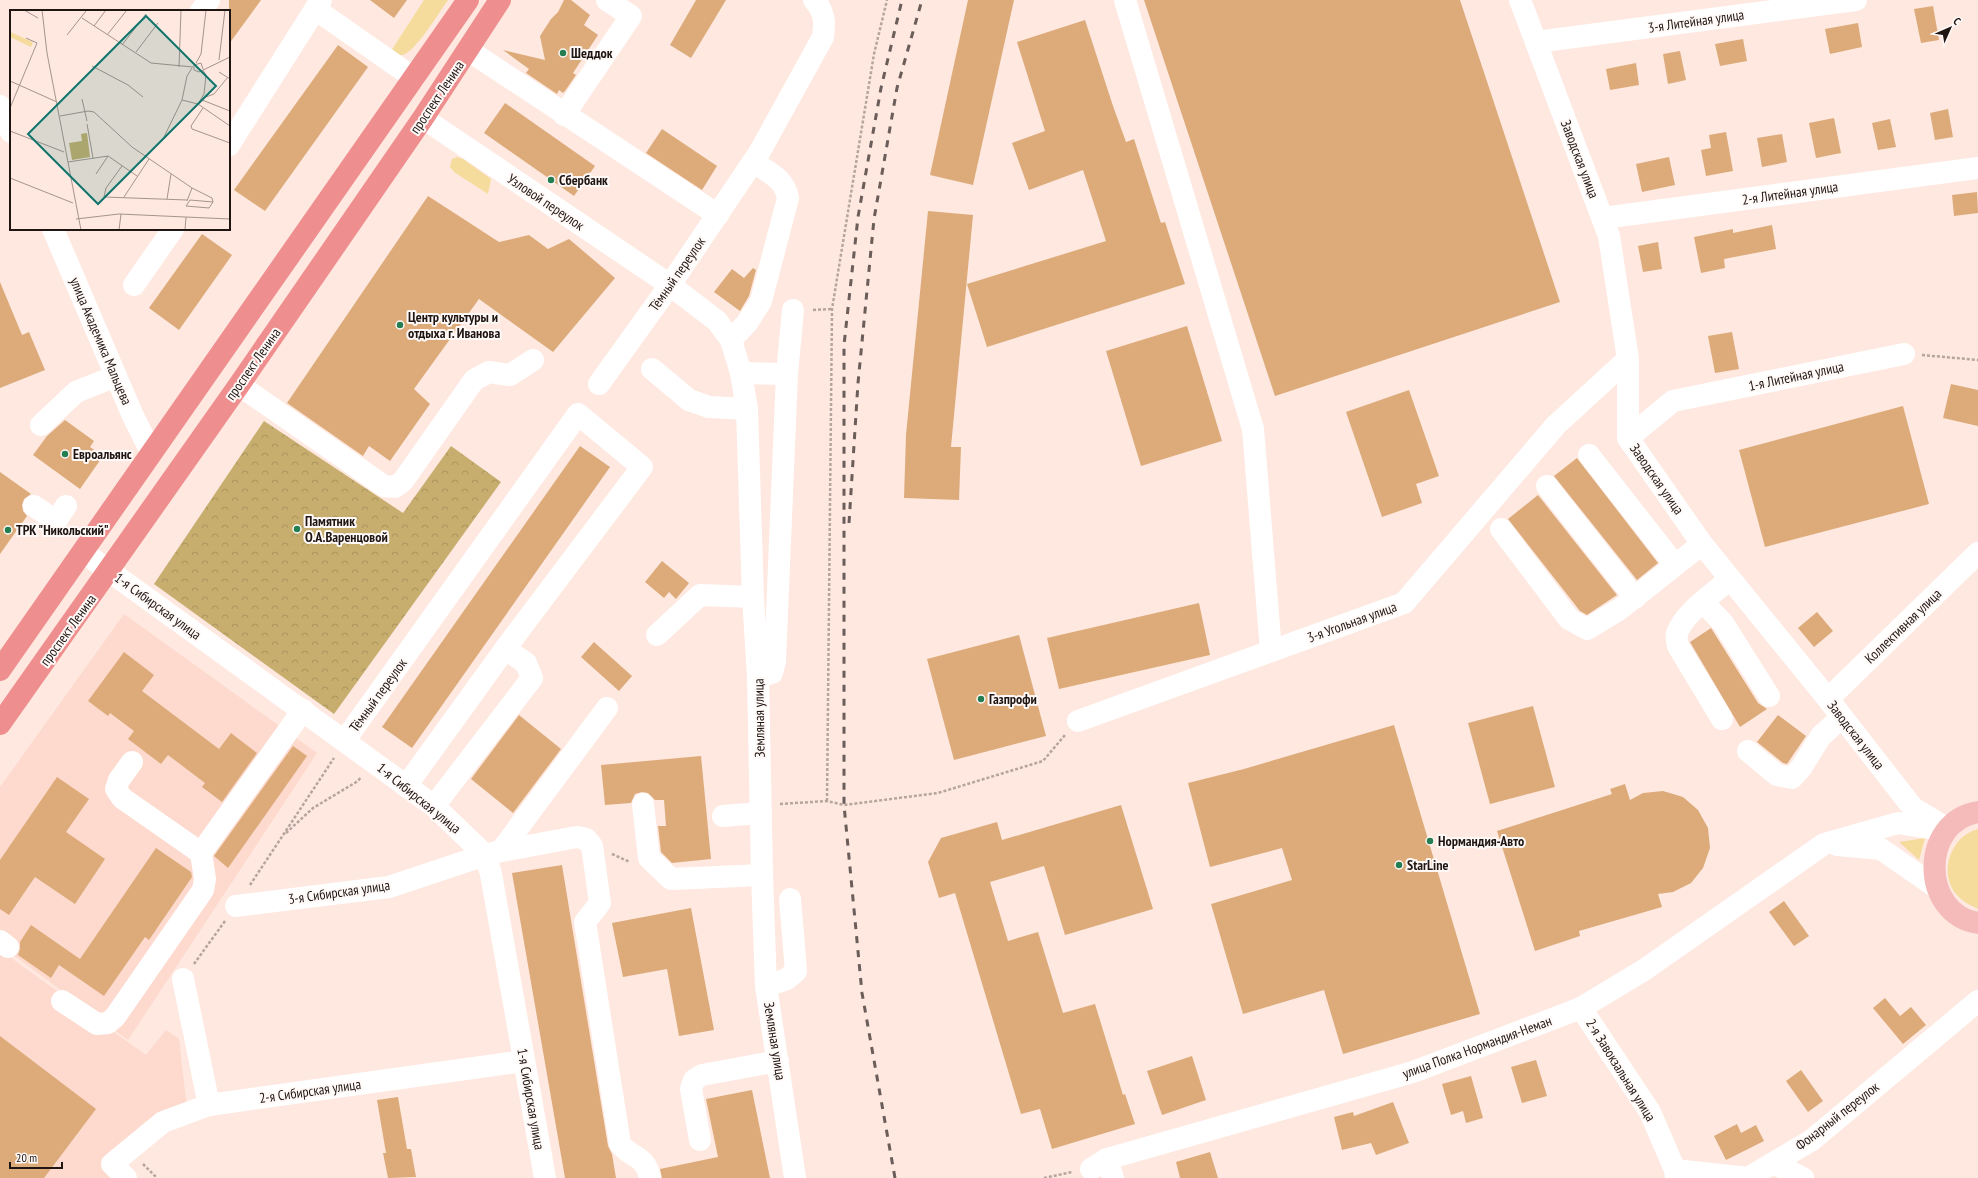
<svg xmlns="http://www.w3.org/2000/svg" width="1978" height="1178" viewBox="0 0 1978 1178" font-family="'PT Sans Narrow',sans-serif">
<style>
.built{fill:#fddacd}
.grass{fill:#f5dc9c}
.forest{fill:url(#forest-crowns)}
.building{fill:#ddab7a}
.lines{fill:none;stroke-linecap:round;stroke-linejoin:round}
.path{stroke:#b6a59e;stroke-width:2.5;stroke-dasharray:3 2;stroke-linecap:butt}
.minor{stroke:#fff;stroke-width:22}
.major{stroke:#f5bbbb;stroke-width:22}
.highway{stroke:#ee8e8e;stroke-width:22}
.rail{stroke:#6b5d59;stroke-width:3;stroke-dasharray:7 7;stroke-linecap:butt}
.poi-dot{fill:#257e52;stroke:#fff9f7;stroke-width:1.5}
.labels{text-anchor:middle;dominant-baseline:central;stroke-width:4;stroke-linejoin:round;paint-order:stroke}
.street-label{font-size:14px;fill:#1f1613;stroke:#fff9f7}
.poi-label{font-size:14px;font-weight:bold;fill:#1f1613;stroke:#fff9f7;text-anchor:start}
.inset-road{fill:none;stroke:#a5948e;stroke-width:1}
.view{fill:#0f766e;fill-opacity:0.15;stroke:#0f766e;stroke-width:2}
.inset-edge{fill:none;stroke:#1f1613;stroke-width:2}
</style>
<defs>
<pattern id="forest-crowns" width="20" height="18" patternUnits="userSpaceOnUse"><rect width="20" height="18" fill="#c7ae6f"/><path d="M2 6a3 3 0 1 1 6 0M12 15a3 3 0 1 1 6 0" fill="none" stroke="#aa955f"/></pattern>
</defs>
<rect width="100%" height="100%" fill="#fee8e0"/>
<!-- built -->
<g class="built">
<polygon points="124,614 317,753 128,1040 0,945 0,787"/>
<polygon points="0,950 146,1055 166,1030 179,1039 188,1118 143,1136 121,1178 0,1178"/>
</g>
<!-- grass -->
<g class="grass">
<path d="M424,0H448C439,12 415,53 402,55C398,56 395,54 391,51Z"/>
<polygon points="457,157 463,159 491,179 488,194 454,172 450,167 452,159"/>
<path d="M1978,829V909C1970,905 1963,902 1957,895C1938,874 1950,836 1978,829Z"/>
<polygon points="1925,838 1919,860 1899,842"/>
</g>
<!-- forest -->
<polygon class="forest" points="264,421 403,513 451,446 501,482 334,714 154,584"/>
<!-- building -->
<g class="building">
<polygon points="229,0 261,0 229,44"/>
<polygon points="370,0 407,0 394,18"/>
<polygon points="564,0 571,0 590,15 584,25 598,35 573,73 576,75 565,91 563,93 559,90 557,94 526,73 529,69 503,50 545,60 540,36 551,19 558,12"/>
<polygon points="696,0 726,0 691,58 670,45"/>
<polygon points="968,0 1014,0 973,185 930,175"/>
<polygon points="1144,0 1460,0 1560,302 1275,396"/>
<polygon points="1933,6 1939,40 1921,43 1914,9"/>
<polygon points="1085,20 1113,106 1126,142 1134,139 1161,223 1165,222 1185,284 987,347 967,284 1106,241 1083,170 1029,190 1012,143 1045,131 1017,42"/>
<polygon points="1858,23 1862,47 1830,54 1825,29"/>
<polygon points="1743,39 1747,61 1720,66 1715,44"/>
<polygon points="338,45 368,67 265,211 234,190"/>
<polygon points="1680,51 1686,80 1668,84 1663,54"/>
<polygon points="1636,63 1639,85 1610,90 1606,69"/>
<polygon points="505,103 595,166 574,196 484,133"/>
<polygon points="1948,109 1953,137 1935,140 1930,113"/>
<polygon points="1834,118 1841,153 1816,158 1809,123"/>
<polygon points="1890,119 1896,147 1878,150 1872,123"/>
<polygon points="662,129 717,166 702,190 646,153"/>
<polygon points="1726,132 1733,171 1706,176 1701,150 1711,148 1709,135"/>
<polygon points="1782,134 1787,162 1762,167 1757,138"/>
<polygon points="1669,157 1675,185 1642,192 1636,164"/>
<polygon points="1977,192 1978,213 1954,216 1952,195"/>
<polygon points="428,196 499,242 529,235 548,249 569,239 615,278 553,352 479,299 414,389 430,404 390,461 369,446 363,456 287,403"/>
<polygon points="928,211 973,215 951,447 961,447 959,500 904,498 906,435"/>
<polygon points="1772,225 1776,249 1724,259 1725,268 1701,273 1694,237 1733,229 1733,233"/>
<polygon points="202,234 232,255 179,330 149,308"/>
<polygon points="1658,242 1662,269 1643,272 1638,246"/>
<polygon points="753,268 756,270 749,296 740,311 714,292 732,269 744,278"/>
<polygon points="0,282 22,335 29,332 45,370 0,388"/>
<polygon points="1187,326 1222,441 1141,466 1106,351"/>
<polygon points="1732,332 1739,369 1715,373 1708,336"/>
<polygon points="1951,384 1978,390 1978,426 1943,418"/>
<polygon points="1409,390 1439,476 1416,484 1422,503 1382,517 1346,412"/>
<polygon points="1903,406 1929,504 1765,547 1739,450"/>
<polygon points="65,420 94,441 90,447 103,456 80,489 33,455 47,436"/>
<polygon points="580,446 610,467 412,748 382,727"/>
<polygon points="1577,458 1658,563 1637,580 1554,476"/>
<polygon points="0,472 31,494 24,499 22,505 23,511 27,516 0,554"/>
<polygon points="1538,495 1617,595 1587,615 1580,611 1508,519"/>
<polygon points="662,561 689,583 676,599 669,592 664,598 645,582"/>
<polygon points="1199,603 1210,655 1059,689 1047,638"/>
<polygon points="1817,612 1833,631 1814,647 1798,628"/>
<polygon points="1711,628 1758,703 1767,709 1740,727 1690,642"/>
<polygon points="1019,635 1046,736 954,760 927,659"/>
<polygon points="594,642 632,676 619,691 581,657"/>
<polygon points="124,652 154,675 142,691 219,749 231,733 257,753 222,802 202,787 205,783 168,755 161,764 128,739 134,731 110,713 108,716 88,701"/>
<polygon points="1533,706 1555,787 1490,804 1468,723"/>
<polygon points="519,715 561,749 513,813 471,779"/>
<polygon points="1778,715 1806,736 1787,764 1783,763 1757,742"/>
<polygon points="1394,725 1480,1014 1343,1054 1324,990 1243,1014 1211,904 1292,880 1282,848 1210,867 1188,783 1244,769"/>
<polygon points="293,746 307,756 228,868 214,856"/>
<polygon points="701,756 711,859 672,863 661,852 658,826 666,826 664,800 655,800 648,793 642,792 635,794 631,803 605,805 601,765"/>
<polygon points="57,777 89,799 66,832 105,859 75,904 35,877 9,915 0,909 0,860"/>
<polygon points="1625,784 1630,800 1643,793 1663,791 1683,797 1698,810 1708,828 1710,848 1703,868 1691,883 1673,892 1658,894 1662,907 1579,931 1580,936 1535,951 1497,831 1612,794 1610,789"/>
<polygon points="1121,805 1153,909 1065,935 1044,866 990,882 1008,941 1038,932 1063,1013 1095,1004 1123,1095 1125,1094 1135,1124 1052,1149 1040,1109 1021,1114 955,893 939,898 928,862 941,838 997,822 1002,840"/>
<polygon points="156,848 191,872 192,877 149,940 145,937 104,996 59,965 51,978 18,955 20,949 20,942 31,925 80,959"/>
<polygon points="562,865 608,1146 612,1154 616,1178 565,1178 512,873"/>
<polygon points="1784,901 1809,936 1794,946 1769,912"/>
<polygon points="691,908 714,1030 679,1036 667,969 623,977 612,923"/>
<polygon points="1885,998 1900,1016 1911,1007 1926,1025 1903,1044 1873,1008"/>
<polygon points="0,1036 96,1109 44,1178 0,1178"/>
<polygon points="1192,1056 1206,1100 1162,1115 1147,1071"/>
<polygon points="1536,1060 1547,1096 1522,1103 1511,1067"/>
<polygon points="1801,1070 1823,1101 1808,1112 1786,1081"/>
<polygon points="1471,1076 1483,1118 1466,1123 1463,1111 1451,1115 1442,1084"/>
<polygon points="752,1090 770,1178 662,1178 660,1169 718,1157 706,1099"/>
<polygon points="398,1097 407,1149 411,1149 416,1177 388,1178 383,1153 386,1153 377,1100"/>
<polygon points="1393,1102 1409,1143 1376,1155 1371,1143 1342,1150 1334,1117 1353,1112 1354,1116"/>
<polygon points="1737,1124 1741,1133 1756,1125 1764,1141 1726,1160 1714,1136"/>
<polygon points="1210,1152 1218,1178 1180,1178 1176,1162"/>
</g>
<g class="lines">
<!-- path -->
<g class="path">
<polyline points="813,310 832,309"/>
<polyline points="1922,355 1978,360"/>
<polyline points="827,801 832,309 874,54 887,0"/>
<polyline points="780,804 827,801 844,805 938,793 1043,761 1065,735"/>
<polyline points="286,833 313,808 358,781 361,777"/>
<polyline points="612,854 630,862"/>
<polyline points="250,885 334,758"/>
<polyline points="194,964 225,921"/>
<polyline points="143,1164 157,1178"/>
<polyline points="1044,1178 1072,1172"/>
</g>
<!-- minor -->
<g class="minor">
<polyline points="1125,0 1253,429 1271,651"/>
<polyline points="1520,0 1609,236 1628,359 1628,438 1702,544 1828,699 1913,808 1948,829"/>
<polyline points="315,9 414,78"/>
<polyline points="201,11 209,0"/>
<polyline points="1536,42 1856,0"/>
<polyline points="468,50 718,215"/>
<polyline points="0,106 11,132"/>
<polyline points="564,115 631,16 607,0"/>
<polyline points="423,118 670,285 717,321 731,340 741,373 747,409 753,597 758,677 762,875 766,986 795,1178"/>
<polyline points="229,145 321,0"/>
<polyline points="1603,218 1978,168"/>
<polyline points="53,229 133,416 151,452"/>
<polyline points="134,285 173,229"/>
<path d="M731,340L747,323L761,301L788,198C785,179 768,172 753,162"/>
<polyline points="652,369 689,400 709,407 747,409"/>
<polyline points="741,373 787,374 793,310"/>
<path d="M599,384L670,285L759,153L823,37C825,22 825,12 814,0"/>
<polyline points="239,385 384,486 395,487 403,481 474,380 489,372 510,375 533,360"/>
<polyline points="41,425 76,392 116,376"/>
<polyline points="1628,438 1673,401 1904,354"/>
<polyline points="1589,455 1675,565"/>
<polyline points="1547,486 1635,598"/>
<polyline points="34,506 56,521 66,506"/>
<polyline points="1501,529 1569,619 1587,629 1620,609 1702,544"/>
<polyline points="83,552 434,806 485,855 491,874 545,1178"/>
<polyline points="1703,602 1723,623 1769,696"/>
<polyline points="657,635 700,595 753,597"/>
<polyline points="758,677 772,673 775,661 787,374"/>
<polyline points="1828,699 1978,553"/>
<path d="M1722,719L1678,646C1677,642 1676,637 1677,633C1685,612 1714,593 1730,579"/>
<polyline points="1078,721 1404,603 1556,425 1628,359"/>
<polyline points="345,740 578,414 642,467 505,649 406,786"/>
<polyline points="1748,751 1777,775 1792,778 1801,768 1821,736 1842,717"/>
<polyline points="132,762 119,780 116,789 122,798 201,853 303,710"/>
<polyline points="643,804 649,858 671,879 762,875"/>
<polyline points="434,806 532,678 526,663 505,649"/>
<polyline points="723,816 760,813"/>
<polyline points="1837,845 1881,849 1937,888"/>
<path d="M501,851L577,837L586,839L592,846L600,903L585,922L620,1144C632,1159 646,1155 650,1178"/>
<polyline points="236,906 389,887 485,855 501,851 607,708"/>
<polyline points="0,941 8,947"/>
<polyline points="183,979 209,1105"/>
<polyline points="766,986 787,979 796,971 790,899"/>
<polyline points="62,1001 97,1024 108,1023 115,1017 203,890 205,879 201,853"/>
<polyline points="1581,1008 1650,1112 1675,1170 1676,1178"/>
<polyline points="700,1140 691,1089 694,1080 702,1075 778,1061"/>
<polyline points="1107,1159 1113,1178"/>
<polyline points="1773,1163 1803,1178"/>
<polyline points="1091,1169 1107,1159 1413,1072 1581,1008 1644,970 1824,844 1898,823 1941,830"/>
<polyline points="1675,1170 1748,1178 1812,1140 1978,1001"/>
<polyline points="126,1178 112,1164 163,1122 209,1105 524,1061"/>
</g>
<!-- major -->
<path class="major" d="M1978,812C1920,821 1920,914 1978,923"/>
<!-- highway -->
<g class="highway">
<polyline points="0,670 468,0"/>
<polyline points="0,724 239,385 423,118 500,0"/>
</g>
<!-- rail -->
<g class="rail">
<polyline points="849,523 858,383 874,219 897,88 922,0"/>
<polyline points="895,1178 862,993 844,805 844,345 858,217 881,88 902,0"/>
</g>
</g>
<!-- markers -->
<g class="poi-dot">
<circle cx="563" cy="53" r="4"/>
<circle cx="551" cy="180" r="4"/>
<circle cx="400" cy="325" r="4"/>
<circle cx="65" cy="454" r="4"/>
<circle cx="297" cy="529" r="4"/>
<circle cx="8" cy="530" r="4"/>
<circle cx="981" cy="699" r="4"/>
<circle cx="1430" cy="841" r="4"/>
<circle cx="1399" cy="865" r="4"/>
</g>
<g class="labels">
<!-- street labels -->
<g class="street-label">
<text transform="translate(1696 21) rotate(-8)">3-я Литейная улица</text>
<text transform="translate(437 97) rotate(-56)">проспект Ленина</text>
<text transform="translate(1580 159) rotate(69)">Заводская улица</text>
<text transform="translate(1790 193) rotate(-8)">2-я Литейная улица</text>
<text transform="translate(546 202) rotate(34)">Узловой переулок</text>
<text transform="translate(677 274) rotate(-55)">Тёмный переулок</text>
<text transform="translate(101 341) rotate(67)">улица Академика Мальцева</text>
<text transform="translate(253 364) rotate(-55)">проспект Ленина</text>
<text transform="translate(1796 376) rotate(-12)">1-я Литейная улица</text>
<text transform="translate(1657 479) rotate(55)">Заводская улица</text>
<text transform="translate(158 606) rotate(36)">1-я Сибирская улица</text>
<text transform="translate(1352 622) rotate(-20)">3-я Угольная улица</text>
<text transform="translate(1903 626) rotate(-44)">Коллективная улица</text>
<text transform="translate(68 630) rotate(-54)">проспект Ленина</text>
<text transform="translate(378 695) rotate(-54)">Тёмный переулок</text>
<text transform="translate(759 718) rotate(-91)">Земляная улица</text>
<text transform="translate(1856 735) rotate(52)">Заводская улица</text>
<text transform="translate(419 798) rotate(39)">1-я Сибирская улица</text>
<text transform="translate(339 892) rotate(-8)">3-я Сибирская улица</text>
<text transform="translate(775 1041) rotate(81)">Земляная улица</text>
<text transform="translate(1477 1047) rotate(-20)">улица Полка Нормандия-Неман</text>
<text transform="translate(1621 1070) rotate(58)">2-я Завокзальная улица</text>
<text transform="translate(310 1091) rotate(-8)">2-я Сибирская улица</text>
<text transform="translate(531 1099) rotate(80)">1-я Сибирская улица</text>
<text transform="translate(1837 1116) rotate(-38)">Фонарный переулок</text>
</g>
<!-- poi labels -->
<g class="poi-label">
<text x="571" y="53">Шеддок</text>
<text x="559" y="180">Сбербанк</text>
<text x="408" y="317">Центр культуры и<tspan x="408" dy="16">отдыха г. Иванова</tspan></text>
<text x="73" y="454">Евроальянс</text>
<text x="305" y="521">Памятник<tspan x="305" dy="16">О.А.Варенцовой</tspan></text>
<text x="16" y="530">ТРК "Никольский"</text>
<text x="989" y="699">Газпрофи</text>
<text x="1438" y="841">Нормандия-Авто</text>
<text x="1407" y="865">StarLine</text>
</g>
</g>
<!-- overview -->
<g transform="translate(10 10)">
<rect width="220" height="220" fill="#fee8e0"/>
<path d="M77,123L80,147L62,150L59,133L72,131L71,124Z" fill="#c7ae6f"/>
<path d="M0,22L23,32L21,37L0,27Z" fill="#f5dc9c"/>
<path class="inset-road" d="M14,0L28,8M32,0L37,43L71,220M72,8L141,53L183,57M84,16L96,0M57,25L76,1M97,25L117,0M112,35L136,4M126,42L148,13M209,50L215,0M186,53L191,44L196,0M82,56L118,75L133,87M169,57L171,0M193,59L191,53L184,55V60L189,62L220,47M209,62L220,69M0,71L47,92M193,88L204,84L218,67M72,89L77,111M172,90L188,94L220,116M192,90L220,101M188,94L194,84L196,65L193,60M0,98L27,33L16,28M193,98L181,116L182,119L220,133M50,106L78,101L84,102L122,137L182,178L202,188L203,192M77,114L83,148M0,121L54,142M153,129L172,90L177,66L182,58M58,152L98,146L127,166M112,156L96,178L94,187L177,190M86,164L98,146M0,168L63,193M114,187L139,149M157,189L161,164M177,191L182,178M176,196L199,198L203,192M176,196L180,190L203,192M66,209L109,204L220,209M109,220L111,204M175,220L176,207"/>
<path class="view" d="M136,6L206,76L88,194L18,124Z"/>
<rect width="220" height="220" class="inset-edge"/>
</g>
<!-- north arrow -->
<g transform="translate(1950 28) rotate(45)" stroke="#fff9f7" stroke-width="3" paint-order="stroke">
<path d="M0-3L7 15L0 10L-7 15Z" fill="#1f1613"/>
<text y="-6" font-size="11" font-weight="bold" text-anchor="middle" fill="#1f1613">С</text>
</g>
<!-- scale -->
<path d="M10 1162v6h52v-6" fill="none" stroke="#1f1613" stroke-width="2"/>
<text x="16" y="1162" font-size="12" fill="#1f1613" stroke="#fff9f7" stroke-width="3" paint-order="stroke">20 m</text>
</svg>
